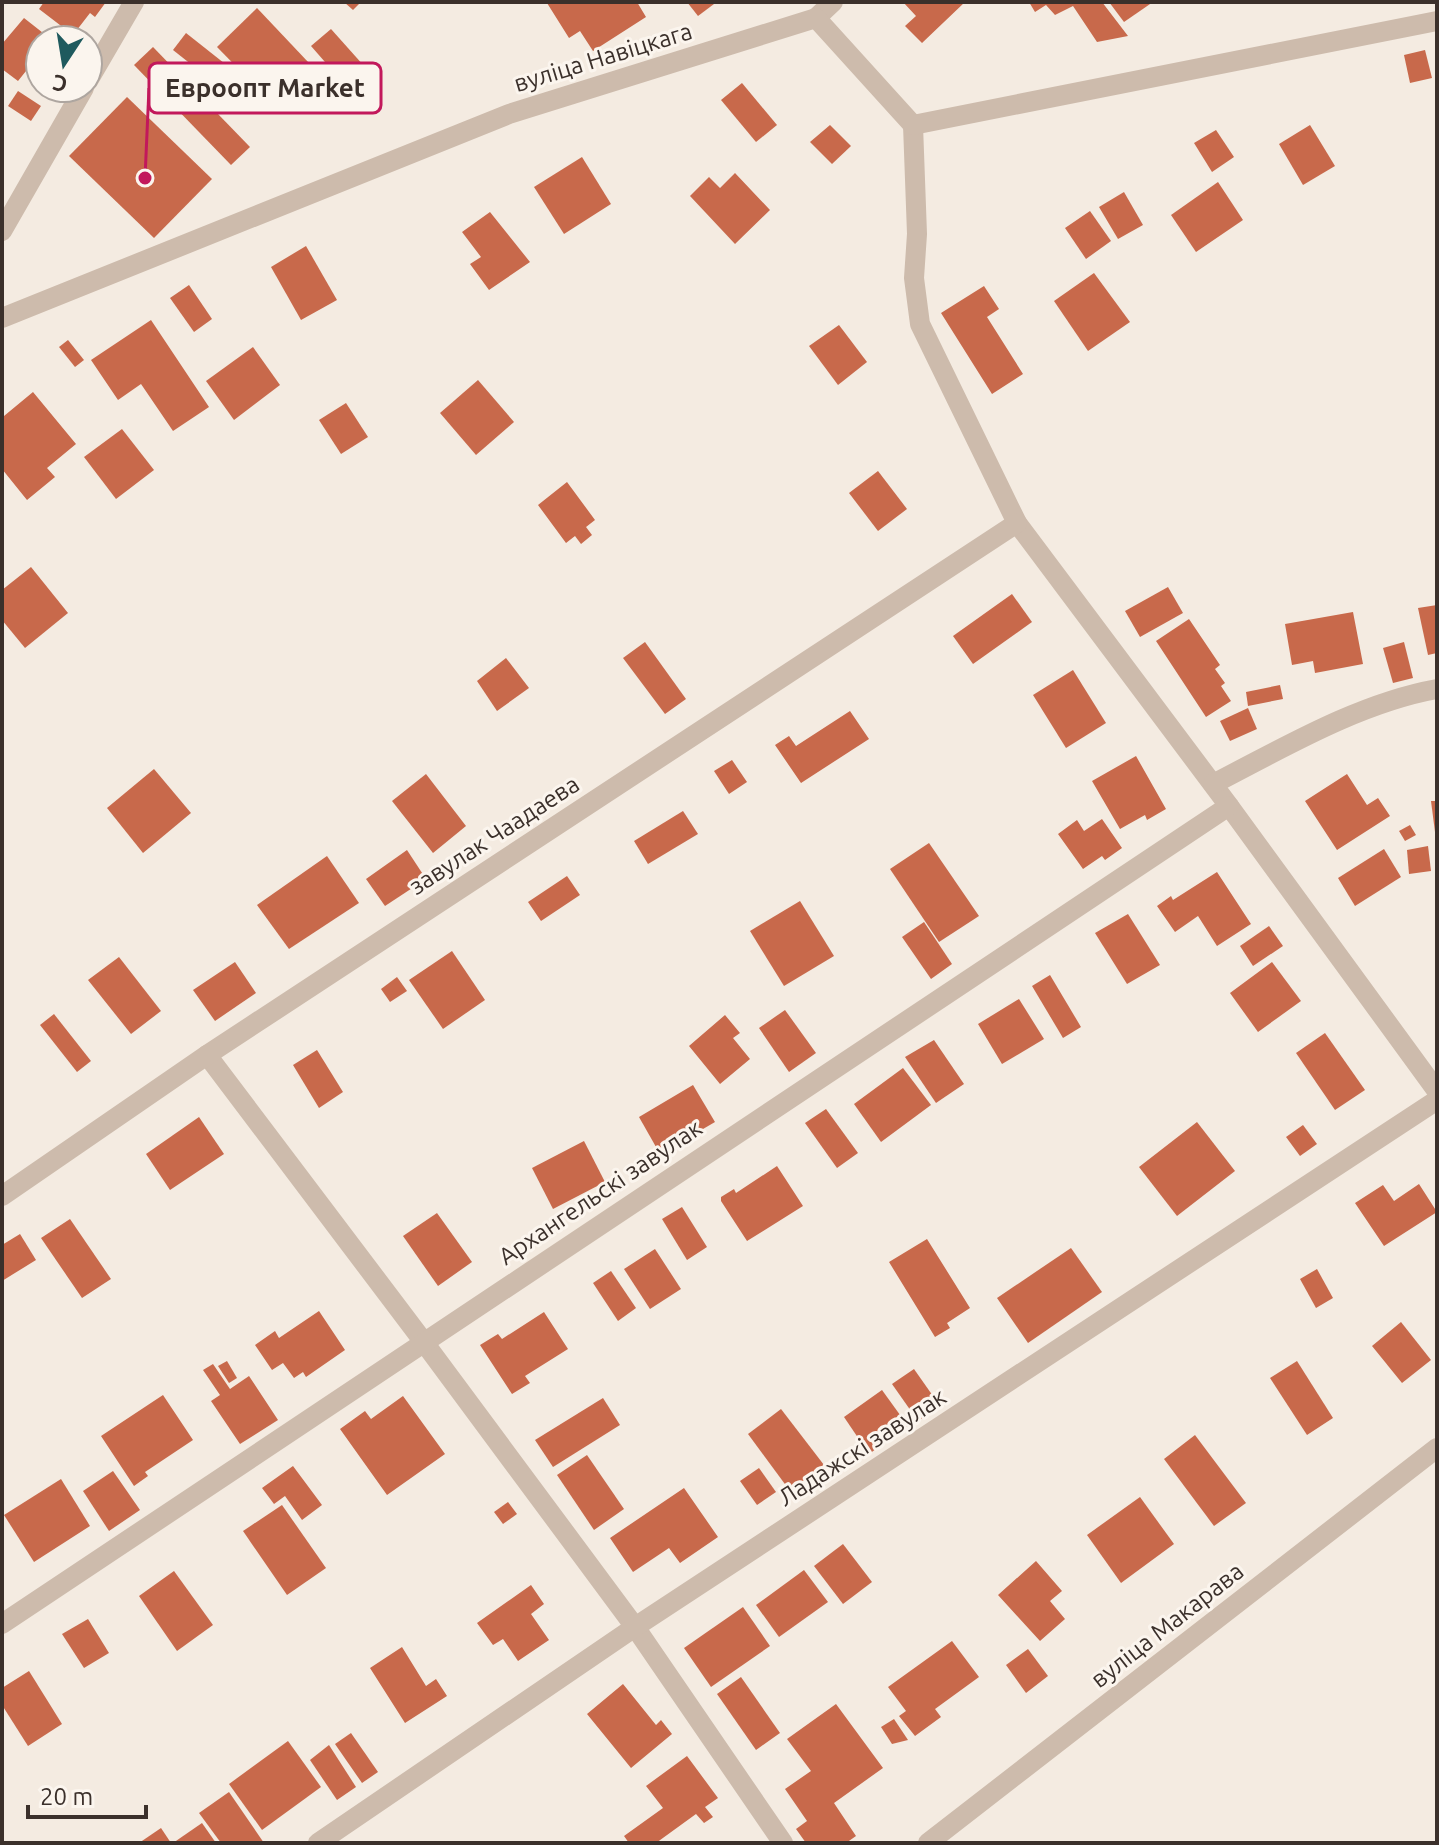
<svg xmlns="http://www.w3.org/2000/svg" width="1439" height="1845" viewBox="0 0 1439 1845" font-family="Ubuntu,sans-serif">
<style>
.building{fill:#c8694b}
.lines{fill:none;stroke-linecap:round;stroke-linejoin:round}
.street{stroke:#cdbbac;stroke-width:20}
.labels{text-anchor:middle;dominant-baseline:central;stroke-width:6;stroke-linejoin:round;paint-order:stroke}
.street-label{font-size:24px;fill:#3b302b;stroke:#fbf5ee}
.leader{fill:none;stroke:#c2185b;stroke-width:3}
.callout-dot{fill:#c2185b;stroke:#fbf5ee;stroke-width:3}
.callout{fill:#fbf5ee;stroke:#c2185b;stroke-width:3}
.callout-label{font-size:26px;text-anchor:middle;font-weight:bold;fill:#3b302b}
</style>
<rect width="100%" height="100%" fill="#f4ebe1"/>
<!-- building -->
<g class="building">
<polygon points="44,2 106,2 95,17 90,13 73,35 39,9"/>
<polygon points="344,2 361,2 353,10"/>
<polygon points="549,2 637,2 646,17 593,51 580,31 569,38 547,3"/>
<polygon points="687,2 712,2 714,4 698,16"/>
<polygon points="903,2 965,2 922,43 905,26 916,16"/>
<polygon points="1029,2 1102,2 1128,36 1097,42 1073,6 1055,15 1046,5 1035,12"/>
<polygon points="1109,2 1153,2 1124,22"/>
<polygon points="257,8 309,63 269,100 217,47"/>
<polygon points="24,18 52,40 40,40 40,73 30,66 18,81 2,69 2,44"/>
<polygon points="331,29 381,85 360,102 311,46"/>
<polygon points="186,33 229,67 216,84 173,50"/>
<polygon points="153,47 250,147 231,165 134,65"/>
<polygon points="1425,50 1432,78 1410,83 1404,55"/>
<polygon points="742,83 777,125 756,142 721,100"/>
<polygon points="18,91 41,106 31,121 8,106"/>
<polygon points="127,97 212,179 154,238 69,156"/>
<polygon points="830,125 851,146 832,164 810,142"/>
<polygon points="1310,125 1335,166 1303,185 1279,144"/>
<polygon points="1216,130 1234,157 1212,172 1194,143"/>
<polygon points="582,157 611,204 564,234 534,187"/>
<polygon points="735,173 770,210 735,244 690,196 709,177 720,188"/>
<polygon points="1218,182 1243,220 1196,252 1171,215"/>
<polygon points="1124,192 1143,225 1118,239 1099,207"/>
<polygon points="1090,211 1111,241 1086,259 1065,228"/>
<polygon points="490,212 530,262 489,290 470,264 481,257 462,232"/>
<polygon points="306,246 337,300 301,320 271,267"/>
<polygon points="1094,273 1130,322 1088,351 1054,301"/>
<polygon points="189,285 212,319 194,332 170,298"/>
<polygon points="984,286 999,309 987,317 1023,374 992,394 941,313"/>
<polygon points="151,320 209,407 173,431 141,384 118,400 91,360"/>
<polygon points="839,325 867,362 838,385 809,346"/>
<polygon points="68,340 84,360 75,367 59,347"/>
<polygon points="253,347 280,385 234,420 206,381"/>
<polygon points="478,380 514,422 476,455 440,413"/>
<polygon points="33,392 76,444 47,468 55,477 27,500 2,469 2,413 4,416"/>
<polygon points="346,403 368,437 341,454 319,420"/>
<polygon points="122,429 154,470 116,499 84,457"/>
<polygon points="878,471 907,509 878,531 849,493"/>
<polygon points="567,482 595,520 586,527 592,535 581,544 575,536 566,543 538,505"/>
<polygon points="31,567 68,613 25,648 2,620 2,590"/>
<polygon points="1168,587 1183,613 1140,637 1125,611"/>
<polygon points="1012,594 1032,622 973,664 953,636"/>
<polygon points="1437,605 1437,653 1428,655 1418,608"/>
<polygon points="1353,612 1363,664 1315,673 1313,661 1292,665 1285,624"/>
<polygon points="1189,619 1220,665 1215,669 1225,683 1221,686 1231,701 1206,717 1156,641"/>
<polygon points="645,642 686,699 665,714 623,658"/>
<polygon points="1404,642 1413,678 1393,683 1383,648"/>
<polygon points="506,658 529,688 497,711 477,681"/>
<polygon points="1073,670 1106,723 1066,748 1033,695"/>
<polygon points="1280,685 1283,699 1248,706 1246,692"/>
<polygon points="1248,708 1257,729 1230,741 1220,721"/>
<polygon points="850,711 869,739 801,783 775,745 789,736 796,746"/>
<polygon points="1136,756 1166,809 1147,820 1145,815 1120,829 1092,781"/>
<polygon points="732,760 747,782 729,794 714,771"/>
<polygon points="154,769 191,813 143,853 107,808"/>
<polygon points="426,774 466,826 433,853 392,801"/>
<polygon points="1347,774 1367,805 1378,798 1390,816 1337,850 1305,801"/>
<polygon points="1431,801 1437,801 1437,832 1435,832"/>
<polygon points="683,811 698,834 648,864 634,841"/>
<polygon points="1102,819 1122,848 1105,860 1102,856 1083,869 1058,834 1077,820 1084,831"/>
<polygon points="1410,825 1416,835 1405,841 1399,831"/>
<polygon points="929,843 979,916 939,942 890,869"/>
<polygon points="1428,846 1431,871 1409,874 1407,850"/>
<polygon points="1384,849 1401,877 1355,906 1338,878"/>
<polygon points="407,850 426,879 385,906 366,879"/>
<polygon points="327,856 359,903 289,949 257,905"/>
<polygon points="1217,872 1251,924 1217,946 1198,916 1175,932 1157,906 1171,896 1173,900"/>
<polygon points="567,876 580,895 541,921 528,902"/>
<polygon points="800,901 834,956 784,986 750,931"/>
<polygon points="1128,914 1160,965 1127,984 1095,933"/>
<polygon points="924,922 952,964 931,979 902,937"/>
<polygon points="1269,926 1283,946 1253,966 1240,946"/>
<polygon points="452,951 485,1000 443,1029 409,980"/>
<polygon points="119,957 161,1011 131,1034 88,980"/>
<polygon points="235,962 256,993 215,1021 193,990"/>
<polygon points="1272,962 1301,1001 1258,1032 1230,993"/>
<polygon points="1050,975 1081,1027 1063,1038 1032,986"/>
<polygon points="397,977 407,991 390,1002 381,989"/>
<polygon points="1019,999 1044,1039 1002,1064 978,1024"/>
<polygon points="785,1010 816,1053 789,1072 759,1028"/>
<polygon points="54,1014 91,1061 77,1072 40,1025"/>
<polygon points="725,1015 740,1033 733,1038 750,1059 720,1084 689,1046"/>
<polygon points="1325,1033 1365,1090 1335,1110 1296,1053"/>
<polygon points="934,1040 964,1084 936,1103 905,1057"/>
<polygon points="317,1050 343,1092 319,1108 293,1065"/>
<polygon points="903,1068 931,1105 881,1142 854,1104"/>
<polygon points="693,1085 715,1122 660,1154 639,1117"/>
<polygon points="826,1109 858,1153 837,1168 805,1123"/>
<polygon points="199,1117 224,1154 170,1190 146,1154"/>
<polygon points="1197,1122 1235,1171 1177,1216 1139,1167"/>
<polygon points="1303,1125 1317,1144 1300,1156 1286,1137"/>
<polygon points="584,1141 605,1182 553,1209 532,1168"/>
<polygon points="777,1166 803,1206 747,1241 721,1201 721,1197 734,1189 736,1193"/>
<polygon points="1419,1184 1437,1212 1384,1246 1355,1203 1383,1185 1394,1201"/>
<polygon points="682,1207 707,1247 687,1260 662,1219"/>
<polygon points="437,1213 472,1262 438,1286 403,1236"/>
<polygon points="70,1219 111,1279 82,1298 41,1238"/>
<polygon points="20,1234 36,1260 2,1281 2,1245"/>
<polygon points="927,1239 970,1308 947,1323 950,1328 935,1337 889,1262"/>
<polygon points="1071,1248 1102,1292 1028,1343 997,1298"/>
<polygon points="655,1249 681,1289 650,1309 624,1269"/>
<polygon points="1317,1269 1333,1298 1316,1308 1300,1279"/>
<polygon points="611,1271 636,1308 618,1321 593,1283"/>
<polygon points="319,1311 345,1350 306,1377 303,1372 294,1378 283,1363 272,1370 255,1345 275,1331 279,1338"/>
<polygon points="544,1312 568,1349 525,1376 530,1383 512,1394 480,1345 498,1334 502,1339"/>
<polygon points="1401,1322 1431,1360 1402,1383 1372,1346"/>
<polygon points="227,1361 237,1378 229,1383 218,1366"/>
<polygon points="1297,1361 1333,1418 1307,1435 1270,1378"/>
<polygon points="213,1364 230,1389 249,1376 278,1420 240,1444 211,1401 220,1395 203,1370"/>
<polygon points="914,1369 940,1406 918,1421 892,1384"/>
<polygon points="882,1390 908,1426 869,1454 844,1417"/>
<polygon points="163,1395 193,1440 145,1472 148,1476 134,1486 101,1436"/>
<polygon points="403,1396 445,1454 387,1495 340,1429 365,1411 371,1419"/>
<polygon points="603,1398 620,1425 553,1467 535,1440"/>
<polygon points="781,1409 824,1465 790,1491 748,1434"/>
<polygon points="1195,1435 1246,1503 1214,1526 1164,1459"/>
<polygon points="587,1455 624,1509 594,1530 557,1475"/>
<polygon points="293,1466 322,1505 302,1520 285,1496 274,1504 262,1488"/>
<polygon points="759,1468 776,1492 757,1505 740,1481"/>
<polygon points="113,1471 140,1510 109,1531 83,1491"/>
<polygon points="61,1479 90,1526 34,1562 4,1515"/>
<polygon points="684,1488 718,1537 680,1563 669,1548 633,1572 610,1538"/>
<polygon points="1140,1497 1174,1544 1121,1583 1087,1535"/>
<polygon points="508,1502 517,1514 503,1524 494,1512"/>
<polygon points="282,1505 326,1568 287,1595 243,1531"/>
<polygon points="843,1544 872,1582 843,1604 814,1566"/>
<polygon points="1036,1561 1062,1591 1050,1601 1065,1619 1040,1641 998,1595"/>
<polygon points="804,1570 828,1602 779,1637 756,1605"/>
<polygon points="174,1571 213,1625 177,1651 139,1596"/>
<polygon points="531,1585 544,1604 531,1614 549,1640 518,1661 503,1639 493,1645 477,1623"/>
<polygon points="743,1607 770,1646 711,1687 684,1648"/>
<polygon points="88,1619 109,1653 84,1668 62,1634"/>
<polygon points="952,1641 979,1677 935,1709 941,1717 915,1736 899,1716 906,1711 888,1687"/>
<polygon points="402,1647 426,1686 436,1679 447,1696 405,1723 370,1668"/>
<polygon points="1028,1649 1048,1676 1026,1693 1006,1665"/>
<polygon points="29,1671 62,1724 28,1746 2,1705 2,1688"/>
<polygon points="741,1677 780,1733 756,1750 717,1694"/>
<polygon points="623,1684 656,1725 661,1720 672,1734 631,1768 587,1714"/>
<polygon points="836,1704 883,1768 834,1803 856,1836 846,1843 806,1843 796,1829 807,1821 785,1789 811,1771 787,1739"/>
<polygon points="894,1719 908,1740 892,1744 881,1727"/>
<polygon points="351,1733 378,1772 362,1783 335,1744"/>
<polygon points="288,1741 321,1787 262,1830 229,1784"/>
<polygon points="329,1745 356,1787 337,1800 310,1760"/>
<polygon points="687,1756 718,1798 705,1807 713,1817 704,1823 696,1814 656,1843 629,1843 624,1836 663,1808 646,1786"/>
<polygon points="229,1792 264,1843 221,1843 199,1813"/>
<polygon points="202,1823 216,1843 173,1843"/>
<polygon points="161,1828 171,1843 139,1843"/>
</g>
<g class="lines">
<!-- street -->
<g class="street">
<polyline points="816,18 833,2"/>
<polyline points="88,81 134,2"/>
<polyline points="913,125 917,234 914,278 920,324 1017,523 1229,806 1437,1091"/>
<polyline points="2,231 84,88"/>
<polyline points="2,318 509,114 816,18 913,125 1437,21"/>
<path d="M1213,784C1283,748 1359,703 1437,689"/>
<polyline points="207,1055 423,1341 635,1627 783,1843"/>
<polyline points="2,1196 207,1055 1017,523"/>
<polyline points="2,1624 1229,806"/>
<polyline points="318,1843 635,1627 1437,1100"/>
<polyline points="928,1843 1437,1448"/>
</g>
</g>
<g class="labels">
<!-- street labels -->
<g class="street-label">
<text transform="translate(603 57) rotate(-17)">вуліца Навіцкага</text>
<text transform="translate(494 835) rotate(-33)">завулак Чаадаева</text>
<text transform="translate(600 1192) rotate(-34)">Архангельскі завулак</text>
<text transform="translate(862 1447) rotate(-33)">Ладажскі завулак</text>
<text transform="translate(1167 1625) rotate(-38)">вуліца Макарава</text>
</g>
</g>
<!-- callouts -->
<path class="leader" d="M145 178L149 88"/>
<circle class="callout-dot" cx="145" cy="178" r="8"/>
<rect class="callout" x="149" y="63" width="232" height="50" rx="8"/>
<g class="callout-label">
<text x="265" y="97">Евроопт Market</text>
</g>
<!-- border -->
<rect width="1439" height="1845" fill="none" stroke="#3b302b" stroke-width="8"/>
<!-- north arrow -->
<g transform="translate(64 64) rotate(192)"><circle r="38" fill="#fbf5ee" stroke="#aea6a0" stroke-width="2"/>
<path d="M0-6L14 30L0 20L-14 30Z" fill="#1f5a5e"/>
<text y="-12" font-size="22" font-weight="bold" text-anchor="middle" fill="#3b302b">С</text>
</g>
<!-- scale -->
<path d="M28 1805v12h118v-12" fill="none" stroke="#3b302b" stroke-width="4"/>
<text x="40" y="1805" font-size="24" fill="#3b302b" stroke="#fbf5ee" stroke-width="6" paint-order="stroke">20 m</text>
</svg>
